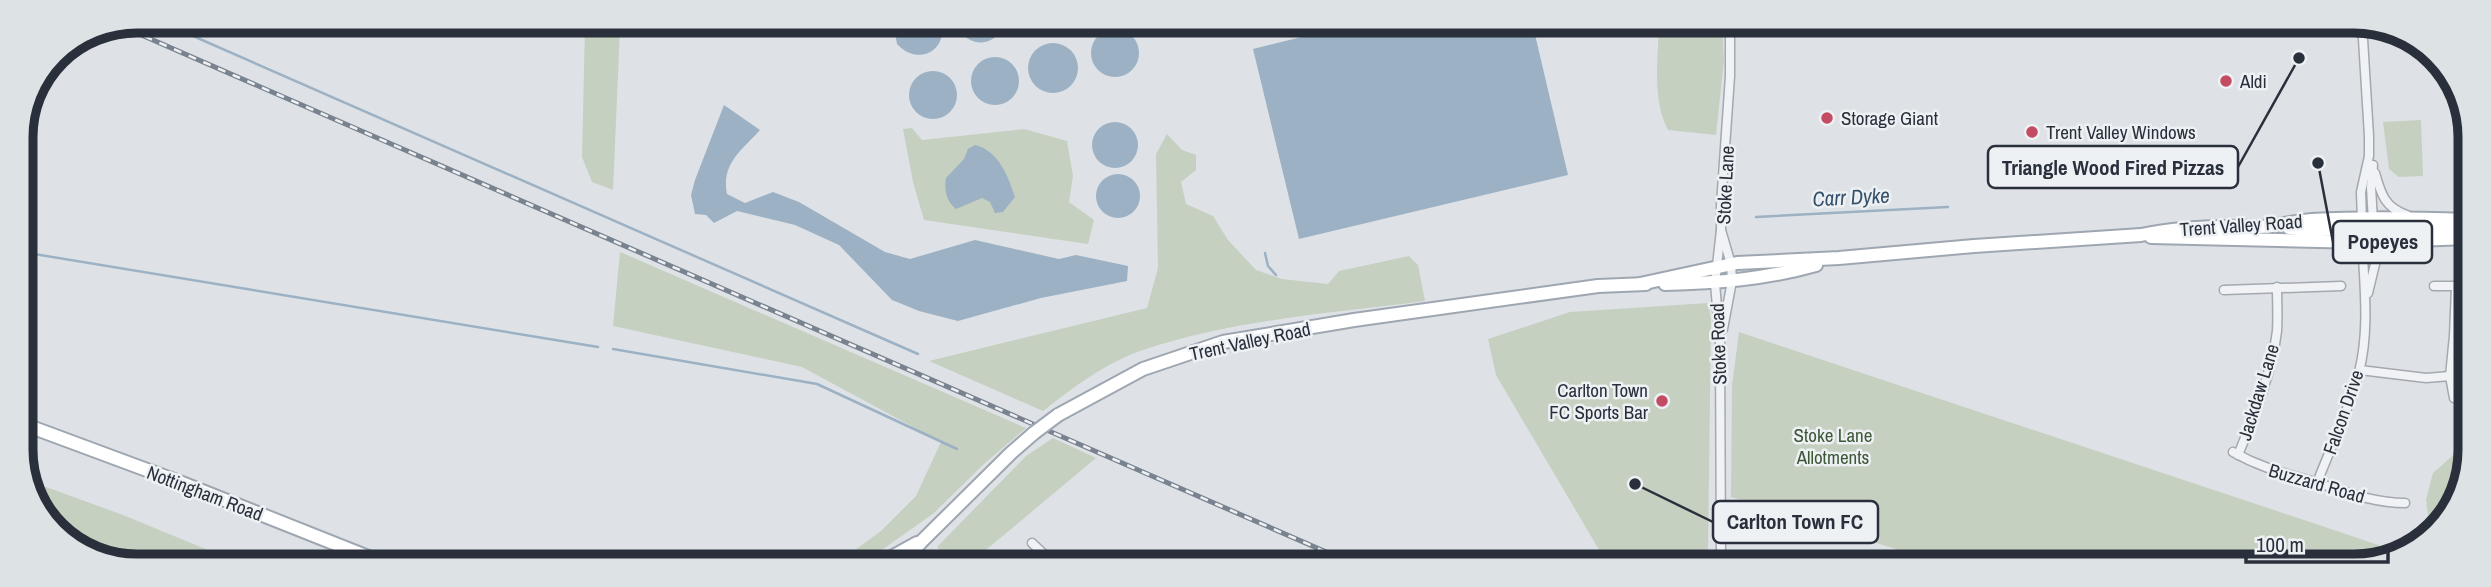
<svg xmlns="http://www.w3.org/2000/svg" width="2491" height="587" viewBox="0 0 2491 587" font-family="'Archivo Narrow',sans-serif">
<style>
.green{fill:#c5d0c0}
.water{fill:#9cb1c4}
.lines{fill:none;stroke-linecap:round;stroke-linejoin:round}
.stream{stroke:#9cb1c4;stroke-width:2.5}
.minor-casing{stroke:#a4a9b0;stroke-width:11}
.primary-casing{stroke:#9ea7b1;stroke-width:16}
.minor{stroke:#f0f2f5;stroke-width:8}
.primary{stroke:#fff;stroke-width:12}
.rail-casing{stroke:#79828f;stroke-width:5}
.rail{stroke:#edf1f4;stroke-width:2.5;stroke-dasharray:8;stroke-linecap:butt}
.primary-bridge-casing{stroke:#9ea7b1;stroke-width:16;stroke-linecap:butt}
.primary-bridge{stroke:#fff;stroke-width:12}
.poi-dot{fill:#c34c63;stroke:#edf1f4;stroke-width:2.5}
.labels{text-anchor:middle;dominant-baseline:central;stroke-width:5;stroke-linejoin:round;paint-order:stroke}
.poi-label{font-size:19px;fill:#29303c;stroke:#edf1f4;text-anchor:start}
.street-label{font-size:19px;fill:#29303c;stroke:#edf1f4}
.park-label{font-size:19px;fill:#3e5737;stroke:#edf1f4}
.water-label{font-size:21px;font-style:italic;fill:#36516c;stroke:#edf1f4}
.rim{fill:none;stroke:#29303c;stroke-width:9}
.leader{fill:none;stroke:#29303c;stroke-width:2.5}
.callout-dot{fill:#29303c;stroke:#edf1f4;stroke-width:2.5}
.callout{fill:#edf1f4;stroke:#29303c;stroke-width:2.5}
.callout-label{font-size:21px;text-anchor:middle;font-weight:bold;fill:#29303c}
</style>
<rect width="100%" height="100%" fill="#dee2e6"/>
<!-- green -->
<g class="green">
<path d="M1659,25H1722L1724,60L1716,135L1668,130C1652,99 1658,59 1659,25Z"/>
<polygon points="585,28 620,28 613,190 592,182 582,157"/>
<polygon points="2421,120 2423,176 2399,177 2389,169 2383,122"/>
<polygon points="912,128 922,140 1024,129 1067,141 1073,176 1069,202 1094,220 1088,244 924,220 913,182 903,129"/>
<path d="M1167,134L1182,150L1196,155V170L1181,182L1186,204L1213,216L1228,240L1256,270L1282,279L1328,284L1339,271L1409,256L1418,265L1425,301C1332,313 1232,320 1143,350C1105,363 1074,387 1043,411L929,361L1147,308L1158,268L1156,154Z"/>
<polygon points="620,252 1026,428 985,463 934,513 872,557 856,564 836,564 881,531 916,496 941,442 802,367 613,326"/>
<polygon points="1708,303 1711,318 1708,550 1663,565 1608,565 1496,375 1488,339 1570,312"/>
<polygon points="1739,332 2313,523 2396,551 2361,566 1946,565 1731,497 1732,386"/>
<polygon points="1053,438 1096,458 968,565 954,565 937,547 1026,456"/>
<polygon points="2468,442 2468,472 2431,535 2426,500 2433,473"/>
<polygon points="27,480 123,515 242,564 115,564 55,532"/>
</g>
<!-- water -->
<g class="water">
<polygon points="1347,26 1533,26 1568,175 1299,239 1253,49"/>
<path d="M894,27H943C943,55 915,64 897,44Z"/>
<path d="M957,27H1003C993,48 968,47 957,27Z"/>
<circle cx="1115" cy="53" r="24"/>
<circle cx="1053" cy="68" r="25"/>
<circle cx="995" cy="81" r="24"/>
<circle cx="933" cy="95" r="24"/>
<path d="M724,105L760,130C741,151 721,164 727,194L745,203L773,192L799,202L885,252L910,259L975,240L1059,259L1076,255L1128,266L1127,281L1041,298L958,321L919,311L892,300L839,245L795,225L737,211L714,223L706,215L695,214L691,195L695,180Z"/>
<circle cx="1115" cy="145" r="23"/>
<path d="M975,145C999,151 1008,176 1015,197L1003,212L995,213L990,202L982,198L956,209C946,201 944,190 946,178L964,159L968,149Z"/>
<circle cx="1118" cy="196" r="22"/>
</g>
<g class="lines">
<!-- stream -->
<g class="stream">
<polyline points="177,29 918,354"/>
<polyline points="1756,217 1948,207"/>
<polyline points="22,252 598,347"/>
<polyline points="1265,253 1268,266 1276,275"/>
<polyline points="613,349 817,384 957,449"/>
</g>
<defs>
<g id="minor">
<path d="M2375,173C2381,194 2385,208 2407,215"/>
<polyline points="2373,221 2371,187 2373,165"/>
<polyline points="2362,222 2361,192 2369,156 2369,136 2362,23"/>
<polyline points="2434,286 2468,286"/>
<polyline points="2224,290 2341,286"/>
<polyline points="2368,293 2376,260 2376,237"/>
<polyline points="1723,329 1732,281 1731,264 1721,230 1721,205 1730,76 1730,25"/>
<polyline points="2360,370 2426,378 2450,376"/>
<polyline points="2454,398 2450,376 2454,336 2456,287"/>
<path d="M2233,452C2261,468 2284,473 2315,482C2344,491 2373,503 2405,503"/>
<path d="M2238,455C2254,416 2272,373 2277,331C2278,317 2277,302 2277,287"/>
<path d="M2317,483C2331,446 2349,411 2359,372C2370,329 2364,283 2362,239"/>
<polyline points="1032,543 1049,559 1061,565"/>
<polyline points="1202,565 1203,561 1213,556 1233,565"/>
<polyline points="1721,565 1720,343 1715,283 1721,230"/>
</g>
<g id="primary">
<polyline points="2289,228 2308,230 2369,228"/>
<polyline points="2362,228 2365,231 2468,229"/>
<polyline points="2151,237 2362,242 2468,238"/>
<path d="M1640,284L1737,263L1839,258L1974,246L2141,235C2179,227 2219,226 2258,227C2276,227 2294,221 2312,220C2364,217 2415,218 2468,220"/>
<path d="M1665,284C1717,283 1766,279 1816,265"/>
<polyline points="1058,415 1143,369 1223,342 1354,320 1598,286 1646,284"/>
<polyline points="23,424 182,483 386,564"/>
<polyline points="879,564 917,543"/>
<polyline points="901,565 921,542 1011,453 1034,433"/>
</g>
</defs>
<!-- minor casing -->
<use href="#minor" class="minor-casing"/>
<!-- primary casing -->
<use href="#primary" class="primary-casing"/>
<!-- minor -->
<use href="#minor" class="minor"/>
<!-- primary -->
<use href="#primary" class="primary"/>
<defs>
<g id="rail">
<polyline points="130,30 1356,565"/>
<polyline points="1348,555 1371,565"/>
</g>
</defs>
<!-- rail casing -->
<use href="#rail" class="rail-casing"/>
<!-- rail -->
<use href="#rail" class="rail"/>
<defs>
<polyline id="primary-bridge" points="1034,433 1058,415"/>
</defs>
<!-- primary-bridge casing -->
<use href="#primary-bridge" class="primary-bridge-casing"/>
<!-- primary-bridge -->
<use href="#primary-bridge" class="primary-bridge"/>
</g>
<!-- markers -->
<g class="poi-dot">
<circle cx="2226" cy="81" r="7"/>
<circle cx="1827" cy="118" r="7"/>
<circle cx="2032" cy="132" r="7"/>
<circle cx="1662" cy="401" r="7"/>
</g>
<g class="labels">
<!-- poi labels -->
<g class="poi-label">
<text x="2240" y="81">Aldi</text>
<text x="1841" y="118">Storage Giant</text>
<text x="2046" y="132">Trent Valley Windows</text>
<text x="1648" y="390" text-anchor="end">Carlton Town<tspan x="1648" dy="22">FC Sports Bar</tspan></text>
</g>
<!-- street labels -->
<g class="street-label">
<text transform="translate(1725 185) rotate(-87)">Stoke Lane</text>
<text transform="translate(2241 225) rotate(-4)">Trent Valley Road</text>
<text transform="translate(1250 341) rotate(-12)">Trent Valley Road</text>
<text transform="translate(1718 344) rotate(-92)">Stoke Road</text>
<text transform="translate(2258 392) rotate(-73)">Jackdaw Lane</text>
<text transform="translate(2343 412) rotate(-71)">Falcon Drive</text>
<text transform="translate(2317 483) rotate(16)">Buzzard Road</text>
<text transform="translate(205 493) rotate(21)">Nottingham Road</text>
</g>
<!-- park labels -->
<g class="park-label">
<text x="1833" y="435">Stoke Lane<tspan x="1833" dy="22">Allotments</tspan></text>
</g>
<!-- water labels -->
<g class="water-label">
<text transform="translate(1851 197) rotate(-3)">Carr Dyke</text>
</g>
</g>
<!-- crop -->
<path d="M0 0H2491V587H0ZM137 33H2354A104 104 0 0 1 2458 137V450A104 104 0 0 1 2354 554H137A104 104 0 0 1 33 450V137A104 104 0 0 1 137 33Z" fill="#dde2e5" fill-rule="evenodd"/>
<path class="rim" d="M137 33H2354A104 104 0 0 1 2458 137V450A104 104 0 0 1 2354 554H137A104 104 0 0 1 33 450V137A104 104 0 0 1 137 33Z"/>
<!-- callouts -->
<path class="leader" d="M2299 58L2238 167M2318 163L2333 242M1635 484L1713 522"/>
<g class="callout-dot">
<circle cx="2299" cy="58" r="7"/>
<circle cx="2318" cy="163" r="7"/>
<circle cx="1635" cy="484" r="7"/>
</g>
<g class="callout">
<rect x="1988" y="146" width="250" height="42" rx="7"/>
<rect x="2333" y="221" width="99" height="42" rx="7"/>
<rect x="1713" y="501" width="165" height="42" rx="7"/>
</g>
<g class="callout-label">
<text x="2113" y="175">Triangle Wood Fired Pizzas</text>
<text x="2383" y="249">Popeyes</text>
<text x="1795" y="529">Carlton Town FC</text>
</g>
<!-- scale -->
<path d="M2246 552v10h142v-10" fill="none" stroke="#29303c" stroke-width="3.5"/>
<text x="2256" y="552" font-size="21" fill="#29303c" stroke="#edf1f4" stroke-width="5" paint-order="stroke">100 m</text>
</svg>
